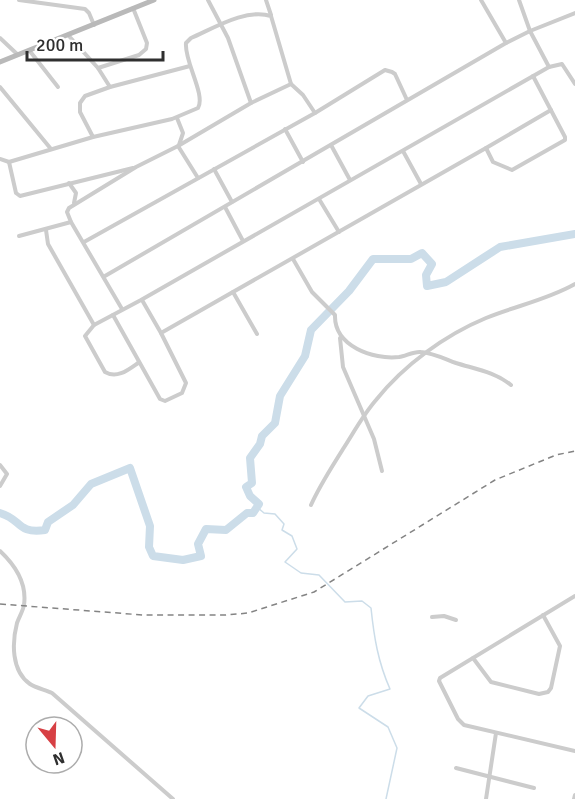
<svg xmlns="http://www.w3.org/2000/svg" width="575" height="799" viewBox="0 0 575 799" font-family="Signika,sans-serif">
<style>
.lines{fill:none;stroke-linecap:round;stroke-linejoin:round}
.stream{stroke:#ccdde9;stroke-width:1.5}
.river{stroke:#ccdde9;stroke-width:8}
.street{stroke:#ccc;stroke-width:4}
.secondary{stroke:#b9b9b9;stroke-width:5}
.rail{stroke:#848484;stroke-width:1.5;stroke-dasharray:6 4.5;stroke-linecap:butt}
</style>
<rect width="100%" height="100%" fill="#fff"/>
<g class="lines">
<!-- stream -->
<path class="stream" d="M258,508L264,513L275,514L284,524L282,530L292,536L297,549L285,562L301,573L319,575L345,602L362,601L371,608C374,637 378,662 390,689L368,696L359,708L388,727L397,748L386,799"/>
<!-- river -->
<path class="river" d="M0,513C22,519 16,534 45,530L48,522L73,505L91,484L130,468L150,526L149,547L153,556L183,560L201,556L198,544L206,529L226,530L247,513H253L259,504L250,496L246,487L252,483L250,458L260,444L262,436L275,423L280,396L305,356L311,330L349,291L373,259H411L422,253L432,264L426,275L427,286L446,282L500,247L575,234"/>
<!-- street -->
<g class="street">
<polyline points="19,0 85,9 89,13 94,25"/>
<polyline points="208,0 228,38 251,103"/>
<polyline points="266,0 271,15"/>
<polyline points="481,0 506,43"/>
<polyline points="519,0 530,31 549,67 562,64 575,84"/>
<polyline points="68,35 98,68 110,87"/>
<polyline points="0,38 17,54"/>
<polyline points="29,50 58,87"/>
<polyline points="98,68 139,55 146,49 147,43 133,8"/>
<polyline points="0,87 51,149"/>
<polyline points="315,113 385,70 392,72 395,74 407,100"/>
<polyline points="177,118 183,133 179,145"/>
<polyline points="285,129 303,162"/>
<polyline points="93,137 80,112 80,103 85,96 110,87 190,66"/>
<polyline points="331,145 350,180"/>
<polyline points="178,146 198,178"/>
<polyline points="486,148 551,110"/>
<polyline points="403,151 421,184"/>
<path d="M0,159L9,162L93,137L172,119L198,108C206,95 184,61 186,43L191,38C214,28 246,8 271,16L291,84"/>
<polyline points="9,162 16,193 20,196 133,168"/>
<polyline points="214,169 232,202"/>
<polyline points="69,183 76,193 74,203"/>
<polyline points="319,199 339,232"/>
<polyline points="225,207 243,241"/>
<polyline points="46,230 48,244 94,325"/>
<polyline points="19,236 71,222"/>
<polyline points="84,242 315,113 303,95 291,84 251,103 178,146 136,167 69,208 67,212 71,222 122,309"/>
<path d="M293,259L312,292L335,315C334,346 373,360 399,357C406,356 414,351 421,352C433,353 445,359 456,363C475,369 495,372 511,385"/>
<polyline points="105,276 506,43 530,31 575,13"/>
<polyline points="233,292 257,334"/>
<polyline points="142,300 161,333"/>
<polyline points="113,315 160,399 165,401 182,393 186,383 161,333 486,148 493,162 512,170 565,140 565,137 533,76"/>
<polyline points="340,338 343,367 374,439 382,471"/>
<path d="M138,363C128,370 117,379 105,372L85,336L94,325L141,300L549,67"/>
<polyline points="0,465 7,474 0,486"/>
<path d="M311,505C320,485 332,467 343,449C354,432 363,415 376,400C404,365 445,335 486,318C515,306 547,300 575,284"/>
<path d="M0,551C15,565 27,584 24,605C23,611 19,617 17,623C12,642 11,671 30,684C36,688 46,690 52,693L173,799"/>
<polyline points="575,596 440,678 439,681 458,719 464,725 575,751"/>
<polyline points="432,617 444,616 456,620"/>
<polyline points="473,658 491,682 539,694 548,692 551,688 560,646 543,615"/>
<polyline points="456,768 534,788"/>
<polyline points="486,799 496,733"/>
<polyline points="574,799 575,795"/>
</g>
<!-- secondary -->
<polyline class="secondary" points="0,62 154,0"/>
<!-- rail -->
<polyline class="rail" points="0,604 143,615 226,615 248,613 314,592 495,480 556,455 575,451"/>
</g>
<!-- north arrow -->
<g transform="translate(54 745) rotate(161)"><circle r="28" fill="#ffffff" stroke="#acacac" stroke-width="1.5"/>
<path d="M0-4.5L10 22L0 15L-10 22Z" fill="#d74044"/>
<text y="-9" font-size="16" font-weight="bold" text-anchor="middle" fill="#2f2f2f">N</text>
</g>
<!-- scale -->
<path d="M27 51v9h136v-9" fill="none" stroke="#2f2f2f" stroke-width="3"/>
<text x="36" y="51" font-size="18" fill="#2f2f2f" stroke="#ffffff" stroke-width="4.5" paint-order="stroke">200 m</text>
</svg>
